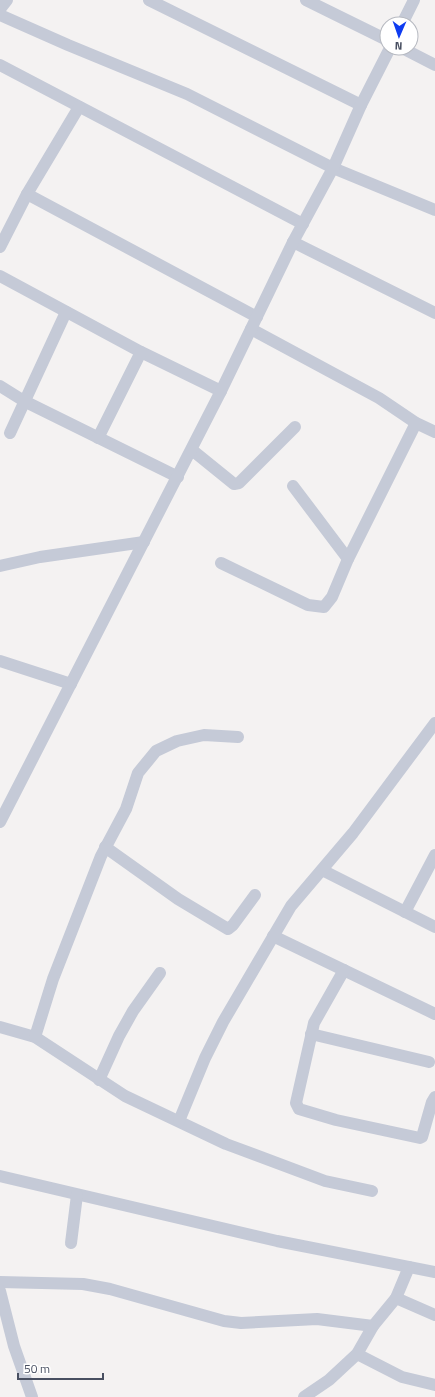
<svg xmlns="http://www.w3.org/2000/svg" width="435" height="1397" viewBox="0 0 435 1397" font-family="'Titillium Web',sans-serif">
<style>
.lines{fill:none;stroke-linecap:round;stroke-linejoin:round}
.minor{stroke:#c5cad7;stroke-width:12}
</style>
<rect width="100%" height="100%" fill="#f4f2f2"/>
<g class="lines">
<!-- minor -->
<g class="minor">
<polyline points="149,0 361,105"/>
<polyline points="306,0 387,40"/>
<polyline points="0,9 7,0"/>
<polyline points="0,15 68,45 187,94 333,168 435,210"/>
<polyline points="402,24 414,0"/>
<polyline points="402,48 435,65"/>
<polyline points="0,65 303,224"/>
<polyline points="27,194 79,107"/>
<polyline points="293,242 435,313"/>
<polyline points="0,247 27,194 257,317"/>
<polyline points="0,276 141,352 221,391"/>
<polyline points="251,329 379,398 416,423 435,432"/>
<polyline points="0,386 24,401 178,477"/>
<polyline points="10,433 66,312"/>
<polyline points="98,438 141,352"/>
<polyline points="192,450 234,484 239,483 295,427"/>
<polyline points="293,486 348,559"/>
<polyline points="221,563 308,605 324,607 332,597 348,559 416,423"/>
<polyline points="0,566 40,557 144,542"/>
<polyline points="0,661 71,684"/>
<polyline points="0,822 221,391 293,242 333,168 361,105 390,48"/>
<polyline points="105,847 178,899 228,929 233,925 255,895"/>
<polyline points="322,870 435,927"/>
<polyline points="405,912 435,855"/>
<polyline points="273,936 435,1014"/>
<polyline points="344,970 314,1023 296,1103 299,1109 336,1120 420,1138 422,1137 432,1102 435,1097"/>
<polyline points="0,1027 35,1037 125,1096 226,1144 325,1181 372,1191"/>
<polyline points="311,1034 429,1062"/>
<polyline points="35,1037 53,979 101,856 126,809 138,773 156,751 177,741 204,735 238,737"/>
<polyline points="99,1080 119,1036 133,1011 160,973"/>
<polyline points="179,1121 205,1058 223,1022 291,906 353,833 435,723"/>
<polyline points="0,1176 277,1241 435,1272"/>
<polyline points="71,1243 77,1195"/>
<polyline points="0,1282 83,1284 110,1289 224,1321 241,1323 317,1319 373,1326"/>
<polyline points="0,1291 14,1346 32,1397"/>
<polyline points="396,1298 435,1315"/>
<polyline points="357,1354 402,1377 435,1385"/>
<polyline points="304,1397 329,1380 357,1354 373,1326 396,1298 409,1267"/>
</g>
</g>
<!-- north arrow -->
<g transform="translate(399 36) rotate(182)"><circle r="19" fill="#ffffff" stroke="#b6b9c0"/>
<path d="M0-3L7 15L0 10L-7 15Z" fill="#0f3cf1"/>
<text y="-6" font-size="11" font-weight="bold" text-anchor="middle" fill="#484f61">N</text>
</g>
<!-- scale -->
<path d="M18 1373v6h85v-6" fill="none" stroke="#484f61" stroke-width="2"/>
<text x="24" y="1373" font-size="12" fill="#484f61" stroke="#ffffff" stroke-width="3" paint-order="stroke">50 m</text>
</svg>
